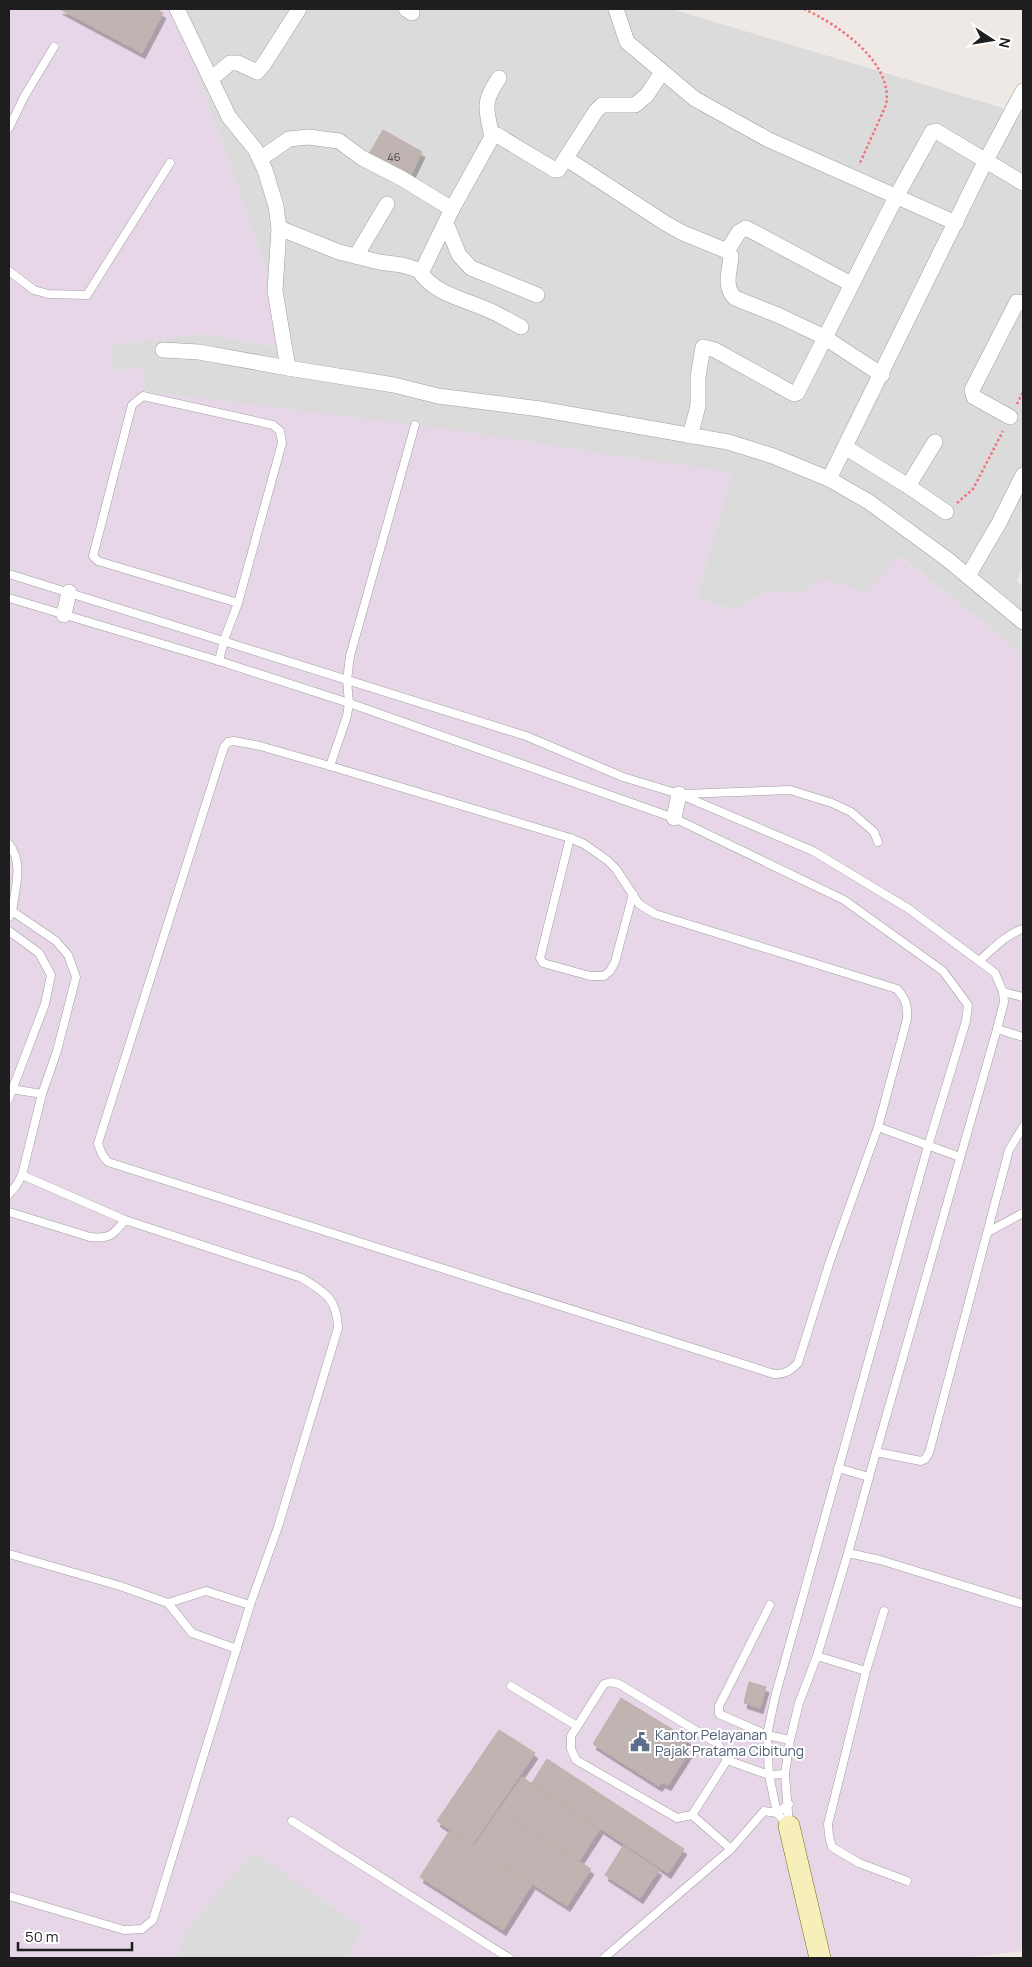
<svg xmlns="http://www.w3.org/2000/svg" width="1032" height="1967" viewBox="0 0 1032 1967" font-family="Manrope,sans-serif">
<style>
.residential{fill:#dcdbdb}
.industrial{fill:#e7d6e7}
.building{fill:#bfb4b1;stroke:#bfaea7;filter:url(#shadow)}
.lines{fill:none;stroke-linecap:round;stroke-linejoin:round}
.lane-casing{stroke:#9f9f9f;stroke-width:9}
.street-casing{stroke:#9f9f9f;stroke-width:16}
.secondary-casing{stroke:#70690a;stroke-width:22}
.path{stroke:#f3717a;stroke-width:2.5;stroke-dasharray:2.5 2.5;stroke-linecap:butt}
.lane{stroke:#fff;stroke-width:8}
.street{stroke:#fff;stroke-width:15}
.secondary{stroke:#f6efba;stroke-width:21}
.labels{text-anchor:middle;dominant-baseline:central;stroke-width:4;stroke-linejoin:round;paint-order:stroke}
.number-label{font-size:11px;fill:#464443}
.service-label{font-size:14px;fill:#4e5e75;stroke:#fff;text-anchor:start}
</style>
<defs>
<filter id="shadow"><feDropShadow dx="3" dy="5.5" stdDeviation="0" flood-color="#0004"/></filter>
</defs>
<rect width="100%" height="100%" fill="#eee9e4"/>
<!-- residential -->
<g class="residential">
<polygon points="174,9 671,9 1023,114 1023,564 1017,581 1023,586 1023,655 900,556 865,593 823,578 803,593 767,591 735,610 696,598 732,473 143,391 144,368 110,371 112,344 207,334 283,348 279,305"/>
<polygon points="254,1851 363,1929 347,1958 177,1958 185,1931"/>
</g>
<!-- industrial -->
<polygon class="industrial" points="9,9 174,9 279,305 284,348 207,334 112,344 111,371 144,368 143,391 432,427 732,473 696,598 735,610 767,591 803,593 823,578 865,593 899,556 1023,655 1023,1951 964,1958 347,1958 363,1929 254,1851 185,1931 177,1958 9,1958"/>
<!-- building -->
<g class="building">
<polygon points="60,9 156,9 163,13 142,53"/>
<polygon points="383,130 422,152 408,181 366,159"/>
<polygon points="749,1682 766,1687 760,1708 744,1703"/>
<polygon points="621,1698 688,1739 682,1748 689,1752 668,1785 662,1782 659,1786 593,1744"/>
<polygon points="499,1730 535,1753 472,1845 437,1821"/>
<polygon points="547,1759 684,1849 668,1873 532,1783"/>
<polygon points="522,1777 600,1829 579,1861 499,1810"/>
<polygon points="499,1810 591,1869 567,1906 474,1846"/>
<polygon points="450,1830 532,1884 503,1930 420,1877"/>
<polygon points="623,1846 659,1870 640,1898 605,1875"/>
</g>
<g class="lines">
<defs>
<g id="lane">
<polyline points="9,128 24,97 54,47"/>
<polyline points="9,271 34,290 48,294 87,295 170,163"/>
<polyline points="9,574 526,736 623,777 679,794 813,851 909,909 995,973 1003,992 1004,1002 997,1029 876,1452 848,1553 817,1656 799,1703 790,1740 785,1774 789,1825"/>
<polyline points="9,598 219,661 349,703 674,818 844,900 943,971 968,1005 966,1021 928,1146 775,1697 767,1735 769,1775 777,1813 787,1824"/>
<polyline points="219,661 224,640 238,603 282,443 280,431 273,425 143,396 132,405 93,556 98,561 238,603"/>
<path d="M234,741L260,746L330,766L570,838L584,844L607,860L616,869L639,904L655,914L897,989C906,999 908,1006 907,1019L878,1127L830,1261L798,1363C791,1370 785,1375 774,1374L108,1162C102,1156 100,1151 98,1143L224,747L228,742Z"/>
<polyline points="330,766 347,716 349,703 347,680 350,656 415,425"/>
<polyline points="683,794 790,790 832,803 851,812 874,832 878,842"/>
<polyline points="570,838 540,958 543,963 590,976 604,976 610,971 615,962 633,894"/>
<path d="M9,844C24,863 15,889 12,912L9,917"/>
<polyline points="9,909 56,941 68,955 76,977 57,1051 42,1094 22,1175 16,1186 9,1194"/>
<polyline points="9,931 39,953 51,975 45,1004 9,1098"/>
<path d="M979,961C992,950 1006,934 1023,929"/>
<polyline points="1003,992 1023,997"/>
<polyline points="997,1029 1023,1037"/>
<polyline points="11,1089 42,1094"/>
<polyline points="878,1127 960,1157"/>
<path d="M9,1212L90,1237C110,1239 113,1235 125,1220"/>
<polyline points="988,1232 1023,1213"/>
<polyline points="876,1452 921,1461 925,1459 929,1453 1009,1150 1023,1127"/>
<polyline points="838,1468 869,1477"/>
<polyline points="848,1553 880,1560 1023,1604"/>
<polyline points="9,1554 120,1586 168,1603 192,1633 237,1649"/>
<polyline points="168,1603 206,1591 250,1605"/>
<polyline points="770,1605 719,1706 719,1714 767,1735 790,1740"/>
<polyline points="817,1656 866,1671 828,1824 829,1836 832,1847 859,1863 907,1881"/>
<polyline points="866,1671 884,1611"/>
<polyline points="511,1686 577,1726"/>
<polyline points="727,1760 692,1815 677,1818 576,1760 571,1749 571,1736 604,1684 611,1682 619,1684 718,1744 727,1760 769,1775 785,1774"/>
<polyline points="692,1815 731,1849"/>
<polyline points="292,1821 509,1958"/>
<path d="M9,1896L124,1930L142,1929L153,1920L250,1605L278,1527L338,1328C337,1299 326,1293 302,1278L125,1220L22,1175"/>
<polyline points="604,1958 731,1849 764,1811 777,1813 789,1804"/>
</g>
<g id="street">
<polyline points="177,9 229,117 255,149 265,170 276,206 279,228 275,291 288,368"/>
<polyline points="406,9 412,13"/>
<polyline points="616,9 627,42 695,99 769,140 956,223"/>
<polyline points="211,79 230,63 238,63 257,72 264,64 299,9"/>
<polyline points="492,137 497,135 555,170 558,170 596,111 602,105 635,105 647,95 662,72"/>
<polyline points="260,159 289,139 308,137 339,141 362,158 401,178 452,209"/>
<path d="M567,159L665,223L683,233L727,251L731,256C730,271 723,286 735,298L780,316L824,337L882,375"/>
<polyline points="446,223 459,255 471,268 537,295"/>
<path d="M279,228L339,252L379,262L402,265L419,270L423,269L452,209L492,137C486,108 482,103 499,78"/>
<polyline points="727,251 739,232 746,228 851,284"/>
<polyline points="356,256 387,204"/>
<path d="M419,270C433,295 469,300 493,312C502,316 511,322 521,327"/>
<polyline points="163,350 199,352 288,368 394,385 438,396 540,409 728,442 773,456 829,479 869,502 947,559 1023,622"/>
<polyline points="1010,417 974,397 972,390 1017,302 1023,303"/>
<polyline points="690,436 698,406 698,377 703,347 715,350 794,394 797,393 896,197 932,132 936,131 1023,183"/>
<polyline points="845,447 908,486 946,512"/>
<polyline points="829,479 982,168 1023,91"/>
<polyline points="908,486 935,442"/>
<polyline points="968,576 999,523 1023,475"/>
<polyline points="64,615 69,592"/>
<polyline points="674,818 679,794"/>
</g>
<polyline id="secondary" points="789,1826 820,1958"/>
</defs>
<!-- lane casing -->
<use href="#lane" class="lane-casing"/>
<!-- street casing -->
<use href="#street" class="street-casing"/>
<!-- secondary casing -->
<use href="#secondary" class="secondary-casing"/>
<!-- path -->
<g class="path">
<path d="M804,9C837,24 894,62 886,105L859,165"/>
<polyline points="1017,404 1023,392"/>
<polyline points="957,503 973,489 1003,431"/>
</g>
<!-- lane -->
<use href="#lane" class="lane"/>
<!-- street -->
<use href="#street" class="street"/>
<!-- secondary -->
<use href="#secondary" class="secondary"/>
</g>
<!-- icons -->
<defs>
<symbol id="civic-bare" viewBox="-9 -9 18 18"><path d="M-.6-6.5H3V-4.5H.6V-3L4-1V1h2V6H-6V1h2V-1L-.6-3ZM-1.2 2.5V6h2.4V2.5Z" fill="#5c6f8a" stroke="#fff" stroke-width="2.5" paint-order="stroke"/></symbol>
</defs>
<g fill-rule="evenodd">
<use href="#civic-bare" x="626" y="1728" width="28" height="28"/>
</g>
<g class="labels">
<!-- number labels -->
<g class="number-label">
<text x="394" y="156">46</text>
</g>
<!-- service labels -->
<g class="service-label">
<text x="655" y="1734">Kantor Pelayanan<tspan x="655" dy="16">Pajak Pratama Cibitung</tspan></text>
</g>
</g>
<!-- border -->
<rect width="1032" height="1967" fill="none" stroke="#1e1e1e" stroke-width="20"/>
<!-- north arrow -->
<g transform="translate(992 40) rotate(102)" stroke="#ffffff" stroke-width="4" paint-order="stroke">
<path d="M0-4L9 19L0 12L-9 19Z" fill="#1e1e1e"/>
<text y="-8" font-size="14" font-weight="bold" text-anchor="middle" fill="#1e1e1e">N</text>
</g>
<!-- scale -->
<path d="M18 1942v8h114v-8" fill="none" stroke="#1e1e1e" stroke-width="2.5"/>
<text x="25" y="1942" font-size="15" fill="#1e1e1e" stroke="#ffffff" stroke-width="4" paint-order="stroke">50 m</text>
</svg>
